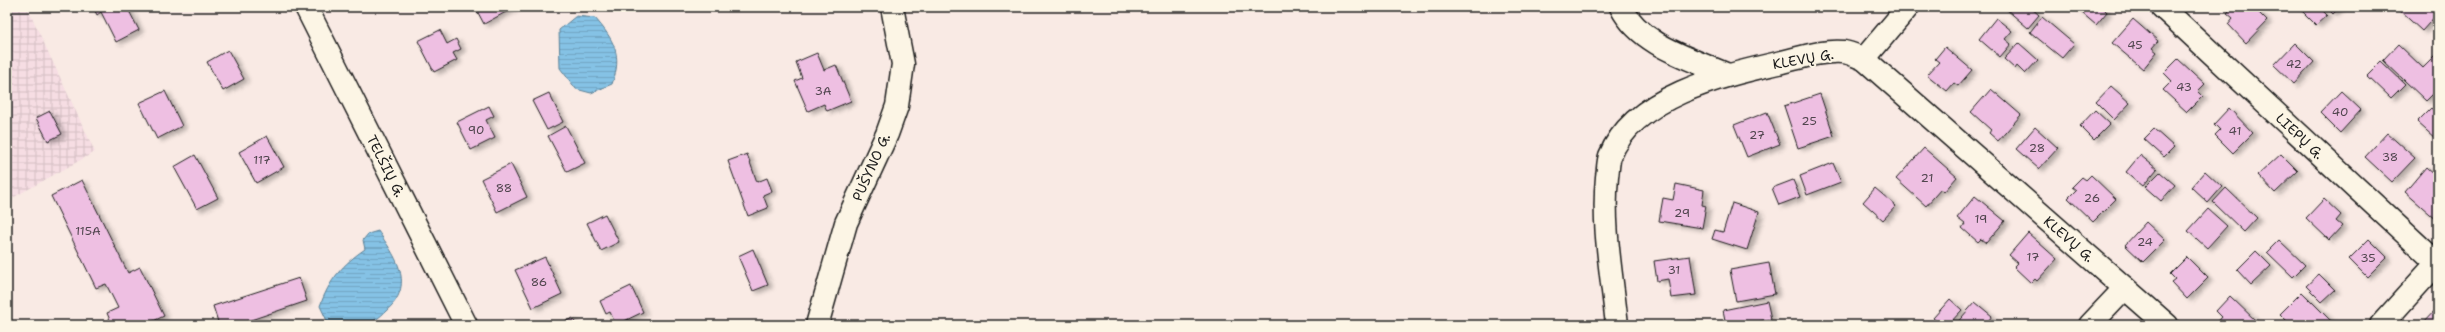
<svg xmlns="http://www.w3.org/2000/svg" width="2445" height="332" viewBox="0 0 2445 332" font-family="'Shantell Sans',sans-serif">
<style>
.industrial{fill:url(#industrial-grid)}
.water{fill:url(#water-rules);stroke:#5b8095}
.building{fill:#eebfe2;stroke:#1c1c1c;filter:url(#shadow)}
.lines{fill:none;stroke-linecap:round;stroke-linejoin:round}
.minor-casing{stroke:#1c1c1c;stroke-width:25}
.minor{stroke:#fcf5e5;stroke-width:22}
.labels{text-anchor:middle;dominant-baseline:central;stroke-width:4;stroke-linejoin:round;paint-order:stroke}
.number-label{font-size:12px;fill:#50454e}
.street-label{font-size:14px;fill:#1c1c1c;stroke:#fcf5e5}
</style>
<defs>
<pattern id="industrial-grid" width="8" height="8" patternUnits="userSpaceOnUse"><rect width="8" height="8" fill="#f6dde3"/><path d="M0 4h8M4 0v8" fill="none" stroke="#d2bdc2"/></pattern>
<pattern id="water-rules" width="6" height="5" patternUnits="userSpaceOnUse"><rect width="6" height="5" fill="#85c2e5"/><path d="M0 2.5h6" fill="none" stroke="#72a6c4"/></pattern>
<filter id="shadow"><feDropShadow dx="4.5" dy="2.5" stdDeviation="2" flood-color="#0004"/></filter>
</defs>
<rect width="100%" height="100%" fill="#f9eae4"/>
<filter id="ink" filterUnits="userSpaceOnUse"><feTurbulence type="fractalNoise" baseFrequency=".025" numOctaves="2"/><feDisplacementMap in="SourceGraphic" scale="8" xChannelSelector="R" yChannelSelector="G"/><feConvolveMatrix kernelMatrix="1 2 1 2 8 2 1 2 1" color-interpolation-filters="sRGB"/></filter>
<g filter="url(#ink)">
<!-- industrial -->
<polygon class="industrial" points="7,7 27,7 95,152 7,201"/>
<!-- water -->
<g class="water">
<path d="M576,16L595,18C614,40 623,55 612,84L591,93L576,89L560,68L559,30Z"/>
<path d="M378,231C396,257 416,285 386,311C380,317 374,322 366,324C355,327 340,325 329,325L320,306C329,280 343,264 365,249L363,240L368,234Z"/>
</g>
<!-- building -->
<g class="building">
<polygon points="93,7 127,7 139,30 116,42 101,12 97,15"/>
<polygon points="475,7 515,7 484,24"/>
<polygon points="2008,7 2030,7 2039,15 2028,28 2006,9"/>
<polygon points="2075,7 2102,7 2107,12 2096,25"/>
<polygon points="2233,7 2242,10 2244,7 2253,7 2267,21 2246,43 2228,24 2233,18 2227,13"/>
<polygon points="2298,7 2319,7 2327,15 2316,25"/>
<polygon points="2326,7 2340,7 2333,14"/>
<polygon points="2399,7 2438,7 2438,13 2422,31 2398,9"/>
<polygon points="2042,17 2074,44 2062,58 2030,32"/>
<polygon points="1996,18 2012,31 2005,39 2011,44 2000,57 1979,39"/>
<polygon points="2133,19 2158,41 2152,48 2157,52 2143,69 2112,43"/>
<polygon points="440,30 447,44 456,39 461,49 453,53 457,60 434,72 418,41"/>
<polygon points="2019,43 2038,60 2025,74 2017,66 2015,69 2004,59"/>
<polygon points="2295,43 2314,62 2294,84 2274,65"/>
<polygon points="2398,44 2423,68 2438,53 2438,89 2426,101 2383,60"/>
<polygon points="1945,47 1972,70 1958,86 1954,83 1947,91 1927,75 1939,62 1935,59"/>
<polygon points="228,50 244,79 223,91 207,62"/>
<polygon points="817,53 824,70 836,65 851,101 827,111 824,104 808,111 795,81 802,78 796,62"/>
<polygon points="2178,59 2205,84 2198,91 2203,96 2187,112 2163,90 2172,81 2164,73"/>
<polygon points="2381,61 2405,84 2391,98 2367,75"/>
<polygon points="2111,86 2130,103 2114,120 2096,102"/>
<polygon points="1991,89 2021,115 1998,141 1989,133 1991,130 1971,112"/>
<polygon points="165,91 182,126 157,139 139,103"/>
<polygon points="2341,91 2361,110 2340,133 2320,113"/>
<polygon points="549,93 563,122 547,130 532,101"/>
<polygon points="1820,94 1834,136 1798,148 1784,106"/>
<polygon points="489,106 494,116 486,120 495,138 471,150 457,122"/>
<polygon points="2229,108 2253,133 2233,153 2215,135 2220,130 2214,124"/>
<polygon points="2431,108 2438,114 2436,139 2417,122"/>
<polygon points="2095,110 2110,124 2094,140 2080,126"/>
<polygon points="50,111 62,134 48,141 36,118"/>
<polygon points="1767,112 1780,144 1747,157 1734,125"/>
<polygon points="566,126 585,163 567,172 548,136"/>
<polygon points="2035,127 2058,148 2039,169 2016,149"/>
<polygon points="2154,129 2174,147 2164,157 2144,139"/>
<polygon points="2387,133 2415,158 2392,182 2365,157"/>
<polygon points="267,136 284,167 256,183 239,152"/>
<polygon points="1924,148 1957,177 1944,192 1941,189 1926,206 1896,179"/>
<polygon points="747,154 757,182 767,178 772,191 763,195 768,208 748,216 728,161"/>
<polygon points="2281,154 2298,171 2275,193 2258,175"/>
<polygon points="195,155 218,198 197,209 174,167"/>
<polygon points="2140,155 2157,169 2143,186 2126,172"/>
<polygon points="1833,163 1841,182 1807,195 1800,176"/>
<polygon points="511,164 527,197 497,212 481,179"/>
<polygon points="2426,167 2438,178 2438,221 2405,192"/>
<polygon points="2205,171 2222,187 2208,203 2191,187"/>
<polygon points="2160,172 2175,185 2161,201 2145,187"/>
<polygon points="2091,175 2116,199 2093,222 2068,198 2076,190 2072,187 2082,177 2086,180"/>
<polygon points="82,180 128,273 140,267 164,316 145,325 112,325 107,313 118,308 106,284 96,288 51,196"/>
<polygon points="1793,180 1800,197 1779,205 1772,188"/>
<polygon points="1676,184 1704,190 1702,205 1706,206 1702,228 1659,221 1663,198 1673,200"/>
<polygon points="1875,188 1896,206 1883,220 1863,202"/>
<polygon points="2226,188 2257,218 2244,232 2213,202"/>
<polygon points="1975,196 2005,221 1986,243 1981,239 1978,242 1962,228 1965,224 1957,218"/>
<polygon points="2324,199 2341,215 2336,221 2342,226 2329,240 2306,218"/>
<polygon points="1732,203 1759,212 1747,250 1712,239 1715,230 1723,232"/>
<polygon points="2208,209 2227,226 2207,248 2188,231"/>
<polygon points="605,214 619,242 601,251 587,223"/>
<polygon points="2146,222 2165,240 2143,262 2125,245"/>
<polygon points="2028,233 2057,259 2037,281 2035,279 2031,283 2014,267 2018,263 2009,255"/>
<polygon points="2369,239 2387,257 2367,277 2349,259"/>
<polygon points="2279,240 2305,265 2293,277 2267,252"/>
<polygon points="753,249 768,285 753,291 738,256"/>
<polygon points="2256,251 2271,266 2251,285 2237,270"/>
<polygon points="1690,256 1696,295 1671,298 1668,279 1657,281 1654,261"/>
<polygon points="545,257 562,294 533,308 515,270"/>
<polygon points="2187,257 2208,278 2187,299 2171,282 2175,279 2170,274"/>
<polygon points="1769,263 1775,294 1736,301 1730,270"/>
<polygon points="2319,274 2335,290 2322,302 2306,286"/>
<polygon points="299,278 307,301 236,325 219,325 213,306"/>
<polygon points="631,286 643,312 616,325 610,312 606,314 600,301"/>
<polygon points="2302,292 2331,321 2326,325 2304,325 2301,322 2298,325 2291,325 2280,314"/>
<polygon points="2230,296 2256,321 2253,325 2216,324 2222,317 2216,311"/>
<polygon points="1950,299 1962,310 1948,325 1941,325 1933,318"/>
<polygon points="1767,301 1771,319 1742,325 1726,325 1723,310"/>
<polygon points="1975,302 1992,316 1985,325 1955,325"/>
<polygon points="2438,307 2438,325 2421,325"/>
<polygon points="573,318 576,325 557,325"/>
<polygon points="1695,320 1696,325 1665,325"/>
</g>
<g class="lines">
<defs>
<g id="minor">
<polyline points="306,7 466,325"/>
<path d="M1621,7C1641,46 1690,58 1728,75"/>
<polyline points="2162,7 2438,264"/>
<polyline points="1864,59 1908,7"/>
<polyline points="817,325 846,223 887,134 897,106 903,64 892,7"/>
<path d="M1617,325C1612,276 1602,226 1607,177C1608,171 1608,162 1610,156C1634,96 1722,76 1778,63C1800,58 1822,50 1844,52C1851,53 1858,57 1864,59L2167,325"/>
<polyline points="2090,325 2125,288"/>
<polyline points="2381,325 2438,262"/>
</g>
</defs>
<!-- minor casing -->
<use href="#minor" class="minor-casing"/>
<!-- minor -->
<use href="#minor" class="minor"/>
</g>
</g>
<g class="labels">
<!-- number labels -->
<g class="number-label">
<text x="2135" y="45">45</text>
<text x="2294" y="64">42</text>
<text x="2184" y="87">43</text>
<text x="823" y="91">3A</text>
<text x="2340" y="112">40</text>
<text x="1809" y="121">25</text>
<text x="476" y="130">90</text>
<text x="2235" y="131">41</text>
<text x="1757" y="135">27</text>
<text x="2037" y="148">28</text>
<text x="2390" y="157">38</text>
<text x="262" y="160">117</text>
<text x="1927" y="178">21</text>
<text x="504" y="188">88</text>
<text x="2092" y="198">26</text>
<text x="1682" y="213">29</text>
<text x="1981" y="219">19</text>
<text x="88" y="231">115A</text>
<text x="2145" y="242">24</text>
<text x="2033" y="257">17</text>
<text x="2368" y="258">35</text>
<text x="1674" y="270">31</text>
<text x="539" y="282">86</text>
</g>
<!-- street labels -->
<g class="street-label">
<text transform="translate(1803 59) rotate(-10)">KLEVŲ G.</text>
<text transform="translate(2300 136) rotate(43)">LIEPŲ G.</text>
<text transform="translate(386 166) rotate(63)">TELŠIŲ G.</text>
<text transform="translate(871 167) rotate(-66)">PUŠYNO G.</text>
<text transform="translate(2069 239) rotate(41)">KLEVŲ G.</text>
</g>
</g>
<!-- margin -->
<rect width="2445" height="332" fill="none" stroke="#fcf5e5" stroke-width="24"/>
<rect x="12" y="12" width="2421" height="308" fill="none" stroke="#1c1c1c" stroke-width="1.5" filter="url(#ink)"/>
</svg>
